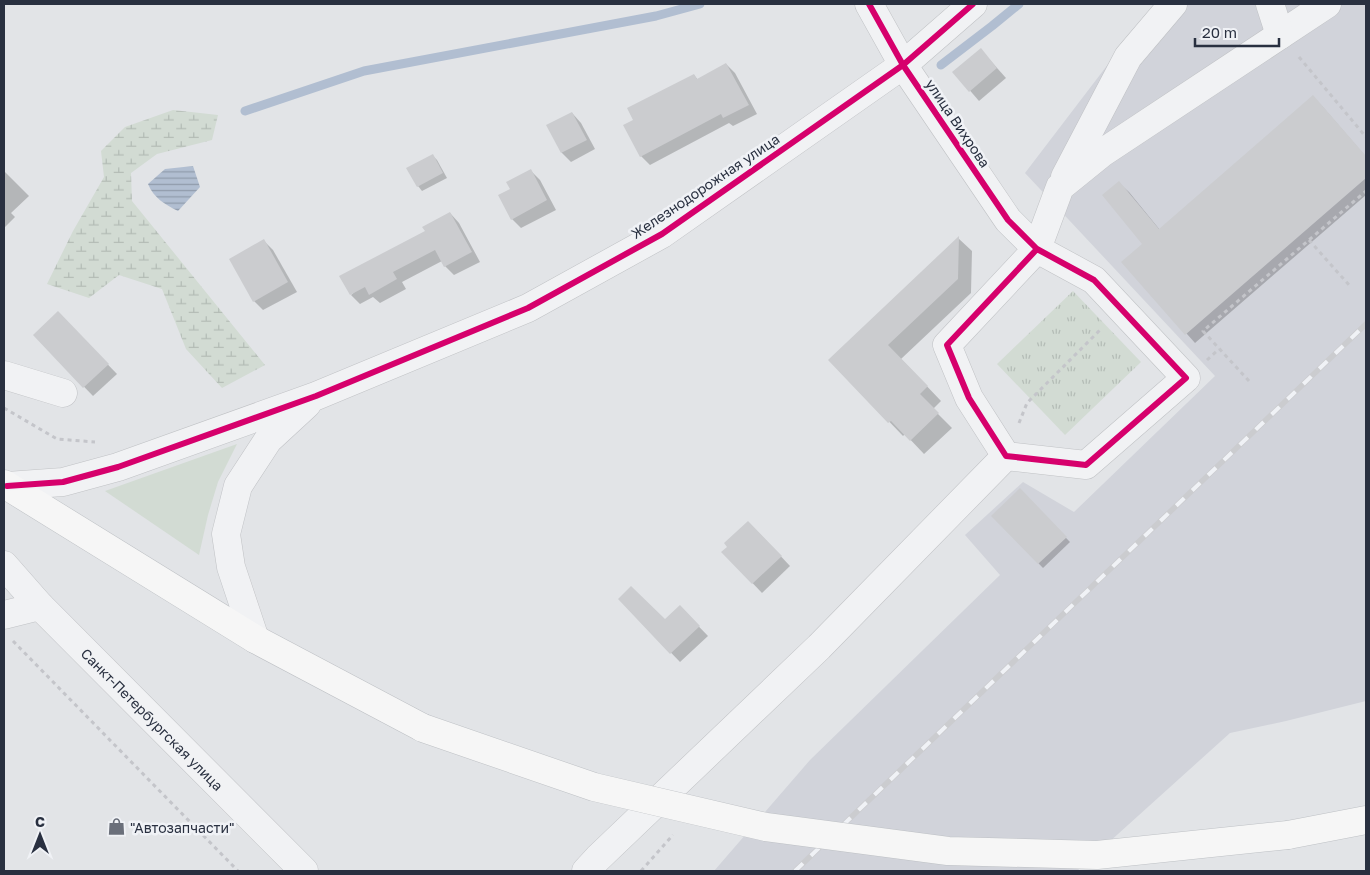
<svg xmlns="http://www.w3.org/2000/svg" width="1370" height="875" viewBox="0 0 1370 875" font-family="'Golos Text',sans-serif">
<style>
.built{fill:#d1d3da}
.grass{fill:#d2dbd3}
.wetland{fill:url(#wetland-marsh)}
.park{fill:url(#park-tufts)}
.water{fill:url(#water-rules)}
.shadow{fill:#0003}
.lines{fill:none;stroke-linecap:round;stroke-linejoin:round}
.stream{stroke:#b1bed1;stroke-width:9}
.building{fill:#cbcccf}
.minor-casing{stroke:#c0c2c5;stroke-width:29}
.major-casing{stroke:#bec1c5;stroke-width:29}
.path{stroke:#c4c5ca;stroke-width:3;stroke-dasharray:4 4;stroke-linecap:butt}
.minor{stroke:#f1f2f4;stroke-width:28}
.major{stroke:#f6f6f6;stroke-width:28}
.rail-casing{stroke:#cbcccf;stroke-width:5.5}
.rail{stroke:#f0f2f6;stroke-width:4;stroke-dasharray:11;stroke-linecap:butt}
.major-bridge-casing{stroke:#bec1c5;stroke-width:29;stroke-linecap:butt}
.major-bridge{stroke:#f6f6f6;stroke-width:28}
.cycleway-casing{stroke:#f0f2f6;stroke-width:9}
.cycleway{stroke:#d6006c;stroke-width:6}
.labels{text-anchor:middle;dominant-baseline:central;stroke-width:5;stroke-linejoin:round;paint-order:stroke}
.street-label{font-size:14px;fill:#293040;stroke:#f0f2f6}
.poi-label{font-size:14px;fill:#293040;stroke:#f0f2f6;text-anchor:start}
</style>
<defs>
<pattern id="wetland-marsh" width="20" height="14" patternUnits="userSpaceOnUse" patternTransform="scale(1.25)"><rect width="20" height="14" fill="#d2dbd3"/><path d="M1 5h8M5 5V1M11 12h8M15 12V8" fill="none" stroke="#b4bcb6"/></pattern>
<pattern id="park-tufts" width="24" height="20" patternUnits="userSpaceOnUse" patternTransform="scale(1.25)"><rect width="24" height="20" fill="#d2dbd3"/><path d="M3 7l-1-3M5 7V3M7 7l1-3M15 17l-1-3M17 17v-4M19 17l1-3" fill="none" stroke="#b4bcb6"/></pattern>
<pattern id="water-rules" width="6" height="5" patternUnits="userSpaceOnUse" patternTransform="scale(1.25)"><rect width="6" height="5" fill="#b1bed1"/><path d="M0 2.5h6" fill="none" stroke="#909bab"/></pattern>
</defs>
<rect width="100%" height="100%" fill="#e2e4e7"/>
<!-- built -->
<polygon class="built" points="1154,4 1366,4 1366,701 1286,721 1230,733 1077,871 714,871 810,760 1000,575 965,535 1023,482 1074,512 1215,376 1025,173"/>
<!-- grass -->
<polygon class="grass" points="237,444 218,482 208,515 199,555 105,491"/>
<!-- wetland -->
<polygon class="wetland" points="173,110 218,115 212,140 157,154 131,173 132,201 265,365 222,388 186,349 162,289 119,275 89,298 47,284 73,231 104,177 101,151 125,127"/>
<!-- park -->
<polygon class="park" points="1073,291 1141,362 1065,435 997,364"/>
<!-- water -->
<path class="water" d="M193,166L200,187L178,211C164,204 154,198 148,184L165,169Z"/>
<!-- shadow -->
<g class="shadow">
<polygon points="981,50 1006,78 979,101 954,72"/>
<polygon points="726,64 735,73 757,114 733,126 729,123 650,165 641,156 625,125 635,120 694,75 698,80"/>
<polygon points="1322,106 1366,157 1366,195 1195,343 1123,262 1143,244 1119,183 1129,192 1160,230"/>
<polygon points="572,113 581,123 595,149 571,162 562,153 548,126"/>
<polygon points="433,156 437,160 447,178 422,191 418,186"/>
<polygon points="530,170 540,180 556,210 521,228 512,219 511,190"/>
<polygon points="4,171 29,196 11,213 15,217 4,228"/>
<polygon points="450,213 459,223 480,262 454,275 445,266 442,261 402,282 406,289 380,303 373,297 360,304 351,295 426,231"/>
<polygon points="958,238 972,251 971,293 901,359 941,401 933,409 952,428 924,454 905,434 903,436 830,360"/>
<polygon points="264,241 273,250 297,292 263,310 254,301"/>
<polygon points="58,313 117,374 93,396 34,335"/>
<polygon points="1020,490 1070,542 1043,568 993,516"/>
<polygon points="758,532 790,566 762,593 723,552"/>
<polygon points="619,599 665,621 680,607 708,636 680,662"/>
</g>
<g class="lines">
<!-- stream -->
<g class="stream">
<polyline points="941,65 992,26 1019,4"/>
<polyline points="245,111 364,71 656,16 700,4"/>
</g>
</g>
<!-- building -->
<g class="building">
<polygon points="981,48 997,68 969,92 952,72"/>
<polygon points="726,63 749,105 723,118 721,114 640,157 623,125 633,120 627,108 694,74 697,79"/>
<polygon points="1313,95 1366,156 1366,178 1185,335 1121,262 1142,244 1102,195 1119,181 1159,229"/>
<polygon points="572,112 587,140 561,153 546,125"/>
<polygon points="433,154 443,173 417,187 406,168"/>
<polygon points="531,169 547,200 511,220 498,195 510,189 506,182"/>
<polygon points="450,212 472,252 444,267 435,250 393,272 397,279 369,295 365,287 350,295 339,276 425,231 422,227"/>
<polygon points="959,236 958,279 888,345 928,386 920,394 939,413 910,441 891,421 888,423 828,360"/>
<polygon points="264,239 288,282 253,302 229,259"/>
<polygon points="58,311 109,364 83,388 33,335"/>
<polygon points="1020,488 1067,537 1038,564 991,516"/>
<polygon points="748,521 782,556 752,584 721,552 727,547 724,543"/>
<polygon points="631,586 665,619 680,605 700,626 670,654 618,599"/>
</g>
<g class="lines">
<defs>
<g id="minor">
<polyline points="869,4 903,65 1008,220 1037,249 1094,280 1186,378 1086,465 1006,456 969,398 947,345 1037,249 1060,187 1102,153 1327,4"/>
<polyline points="1270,4 1280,35"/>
<polyline points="1065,177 1128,57 1173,4"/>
<polyline points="4,375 63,393"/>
<polyline points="7,486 63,482 118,467 316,396 528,308 662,234 903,65 973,4"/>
<path id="s1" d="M4,565L40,606L304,871"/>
<polyline points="4,615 40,606"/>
<polyline points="255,639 231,567 226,534 238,486 268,440 307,404"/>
<polyline points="586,871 598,858 819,647 1006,456"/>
</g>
<g id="major">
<polyline points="4,484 255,639 423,728"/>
<polyline points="1288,835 1366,820"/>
</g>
</defs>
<!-- minor casing -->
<use href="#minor" class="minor-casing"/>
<!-- major casing -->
<use href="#major" class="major-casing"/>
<!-- path -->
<g class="path">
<polyline points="1299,57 1366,137"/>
<polyline points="1309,240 1349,285"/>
<polyline points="1207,360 1219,349"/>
<polyline points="1249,381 1203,331 1366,191"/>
<polyline points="4,408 57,439 95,442"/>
<polyline points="1019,423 1027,403 1101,329"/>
<polyline points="13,641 238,871"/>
<polyline points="641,871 673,835"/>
</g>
<!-- minor -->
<use href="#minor" class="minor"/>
<!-- major -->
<use href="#major" class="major"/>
<defs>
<polyline id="rail" points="795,871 1366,324"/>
</defs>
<!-- rail casing -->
<use href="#rail" class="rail-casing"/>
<!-- rail -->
<use href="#rail" class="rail"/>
<defs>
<polyline id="major-bridge" points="423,728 594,787 766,827 948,851 1097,855 1288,835"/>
</defs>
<!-- major-bridge casing -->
<use href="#major-bridge" class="major-bridge-casing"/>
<!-- major-bridge -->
<use href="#major-bridge" class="major-bridge"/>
<defs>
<g id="cycleway">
<polyline points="869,4 903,65 1008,220 1037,249 1094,280 1186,378 1086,465 1006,456 969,398 947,345 1037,249"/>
<polyline points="7,486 63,482 118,467 316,396 528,308 662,234 903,65 973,4"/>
</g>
</defs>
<!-- cycleway casing -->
<use href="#cycleway" class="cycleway-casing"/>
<!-- cycleway -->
<use href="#cycleway" class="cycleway"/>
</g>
<!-- icons -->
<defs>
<symbol id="shop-bare" viewBox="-9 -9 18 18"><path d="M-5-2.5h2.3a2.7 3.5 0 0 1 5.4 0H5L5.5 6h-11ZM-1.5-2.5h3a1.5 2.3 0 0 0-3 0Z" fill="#6a6f7a" stroke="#f0f2f6" stroke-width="2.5" paint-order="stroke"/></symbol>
</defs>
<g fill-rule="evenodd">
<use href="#shop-bare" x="104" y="814" width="25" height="25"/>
</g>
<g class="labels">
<!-- street labels -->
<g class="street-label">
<text transform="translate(958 123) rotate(56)">улица Вихрова</text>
<text transform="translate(705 186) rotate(-34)">Железнодорожная улица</text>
<text stroke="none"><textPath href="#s1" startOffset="214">Санкт-Петербургская улица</textPath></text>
</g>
<!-- poi labels -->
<g class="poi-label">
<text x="130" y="827">"Автозапчасти"</text>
</g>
</g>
<!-- border -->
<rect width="1370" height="875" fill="none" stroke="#293040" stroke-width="10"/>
<!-- north arrow -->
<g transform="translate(40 835)" stroke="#f0f2f6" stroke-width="4" paint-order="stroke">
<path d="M0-4L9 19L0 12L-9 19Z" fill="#293040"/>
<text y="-8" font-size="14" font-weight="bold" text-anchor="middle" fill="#293040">С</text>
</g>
<!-- scale -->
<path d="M1195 38v8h84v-8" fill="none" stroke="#293040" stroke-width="2.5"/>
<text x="1202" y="38" font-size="15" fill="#293040" stroke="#f0f2f6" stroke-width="4" paint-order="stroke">20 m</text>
</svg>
